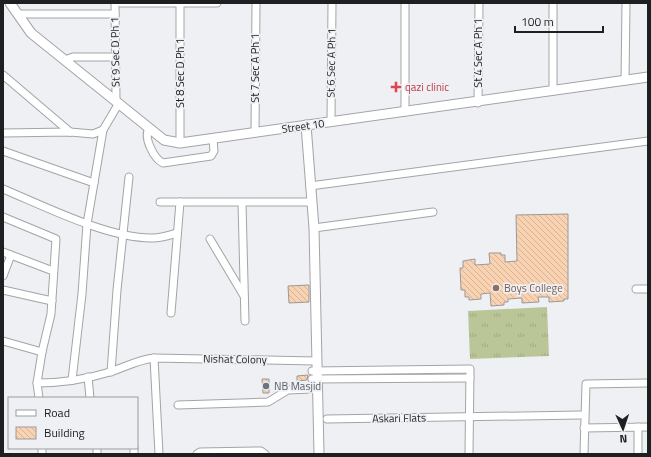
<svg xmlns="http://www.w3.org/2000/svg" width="651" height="457" viewBox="0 0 651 457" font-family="'Titillium Web',sans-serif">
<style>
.grass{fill:url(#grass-tufts)}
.building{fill:url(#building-back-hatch);stroke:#9b9997}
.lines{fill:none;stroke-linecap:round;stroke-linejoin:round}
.minor-casing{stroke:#a3a4a6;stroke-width:9}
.tertiary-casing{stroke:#a3a4a6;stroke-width:11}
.minor{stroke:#fff;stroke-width:7}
.tertiary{stroke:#fff;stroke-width:9}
.health-dot{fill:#e0444e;stroke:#eff0f3;stroke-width:1.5}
.education-dot{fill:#8d6e63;stroke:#eff0f3;stroke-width:1.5}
.worship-dot{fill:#6b7280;stroke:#eff0f3;stroke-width:1.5}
.labels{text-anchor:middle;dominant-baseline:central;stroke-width:3.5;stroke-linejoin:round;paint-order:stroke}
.street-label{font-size:11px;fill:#1e1f20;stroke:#eff0f3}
.health-label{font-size:11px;fill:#be3a42;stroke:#eff0f3;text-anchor:start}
.education-label{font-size:11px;fill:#785e54;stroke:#eff0f3;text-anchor:start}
.worship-label{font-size:11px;fill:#5b616d;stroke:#eff0f3;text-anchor:start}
</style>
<defs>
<pattern id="grass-tufts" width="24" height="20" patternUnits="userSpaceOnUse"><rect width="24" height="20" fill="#bbc698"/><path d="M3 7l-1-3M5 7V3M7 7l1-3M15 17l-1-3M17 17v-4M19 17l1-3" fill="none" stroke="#a0aa83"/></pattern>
<pattern id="building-back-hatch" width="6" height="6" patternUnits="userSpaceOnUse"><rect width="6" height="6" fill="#f9d2b2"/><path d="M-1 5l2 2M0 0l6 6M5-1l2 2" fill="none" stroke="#d5b499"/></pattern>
</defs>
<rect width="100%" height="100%" fill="#eff0f3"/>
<!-- grass -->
<polygon class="grass" points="547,307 549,356 470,359 468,311"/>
<!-- building -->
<g class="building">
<polygon points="568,214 568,299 564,299 564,301 549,302 549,297 538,297 539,302 522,303 522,298 508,299 508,302 504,302 504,305 491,306 490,293 481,294 481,299 469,300 469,297 465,297 465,290 461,290 460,268 463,268 463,261 475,259 475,265 490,264 489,253 501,253 501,255 505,255 505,262 517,261 516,215"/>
<polygon points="309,285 309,302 289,303 288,286"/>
<polygon points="308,375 307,380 297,381 297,376"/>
<polygon points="262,379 269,379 269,393 263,393"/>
</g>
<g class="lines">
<defs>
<g id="minor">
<polyline points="115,3 116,100"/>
<polyline points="121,3 217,3"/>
<polyline points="180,3 180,143"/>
<polyline points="18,14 115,14"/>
<polyline points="65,60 73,57 115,57"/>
<polyline points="3,75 70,132"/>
<polyline points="625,81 626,3"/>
<polyline points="553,91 553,3"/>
<polyline points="478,103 479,3"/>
<polyline points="405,112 405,3"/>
<polyline points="331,122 332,3"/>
<path d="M149,129C143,137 154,159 163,163L211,156L214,151L213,139"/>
<polyline points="3,133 70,132 93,134 103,130 119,103"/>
<polyline points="255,133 256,3"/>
<polyline points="3,151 94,183"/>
<polyline points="310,186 648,141"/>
<path d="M3,189C44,206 109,239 153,238C161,238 170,235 177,233"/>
<polyline points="160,202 308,202"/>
<polyline points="242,203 245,321"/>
<polyline points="3,217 56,239 51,314 42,352 37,383 39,398"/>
<polyline points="314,228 433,212"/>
<polyline points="210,239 244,296"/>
<polyline points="3,252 53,271"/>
<polyline points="3,276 11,255"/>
<polyline points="636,289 648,289"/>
<polyline points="3,290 52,301"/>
<polyline points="171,313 180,202"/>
<polyline points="3,341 42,352"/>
<polyline points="154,358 159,454"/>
<polyline points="312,371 470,369 469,454"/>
<polyline points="111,372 117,290 129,177"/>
<polyline points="88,377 90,398"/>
<polyline points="312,379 470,378"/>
<polyline points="72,380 82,294 87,224 103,130"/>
<path d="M37,383C62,383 87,379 110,372C126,367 137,360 154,358L316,361"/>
<polyline points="178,405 268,402 288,390 312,389"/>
<polyline points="327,419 581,415"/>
<polyline points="638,427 638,454"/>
<polyline points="584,428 648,427"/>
<polyline points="42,448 42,454"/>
<polyline points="97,448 97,454"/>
<polyline points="134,448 134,454"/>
<polyline points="197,454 200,452 261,451 265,454"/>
<polyline points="584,454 586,384 648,383"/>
</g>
<g id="tertiary">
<polyline points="10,3 31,33 164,140 180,143 648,77"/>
<polyline points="306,125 314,228 319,454"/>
</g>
</defs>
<!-- minor casing -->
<use href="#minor" class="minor-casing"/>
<!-- tertiary casing -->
<use href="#tertiary" class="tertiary-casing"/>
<!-- minor -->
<use href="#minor" class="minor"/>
<!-- tertiary -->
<use href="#tertiary" class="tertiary"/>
</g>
<!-- markers -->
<path class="health-dot" d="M394 81h4v4h4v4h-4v4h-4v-4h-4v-4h4z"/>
<circle class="education-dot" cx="496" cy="288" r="4"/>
<circle class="worship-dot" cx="266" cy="386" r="4"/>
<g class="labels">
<!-- street labels -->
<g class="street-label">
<text transform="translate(115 52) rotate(-91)">St 9 Sec D Ph 1</text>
<text transform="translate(478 53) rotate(-90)">St 4 Sec A Ph 1</text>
<text transform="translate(331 63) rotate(-89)">St 6 Sec A Ph 1</text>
<text transform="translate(255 68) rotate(-90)">St 7 Sec A Ph 1</text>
<text transform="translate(180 73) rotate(-90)">St 8 Sec D Ph 1</text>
<text transform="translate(303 126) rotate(-8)">Street 10</text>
<text transform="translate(235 359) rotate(1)">Nishat Colony</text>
<text transform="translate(399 418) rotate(-1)">Askari Flats</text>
</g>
<!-- health labels -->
<g class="health-label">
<text x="405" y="87">qazi clinic</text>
</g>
<!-- education labels -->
<g class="education-label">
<text x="504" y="288">Boys College</text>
</g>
<!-- worship labels -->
<g class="worship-label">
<text x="274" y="386">NB Masjid</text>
</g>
</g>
<!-- border -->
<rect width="651" height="457" fill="none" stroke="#1e1f20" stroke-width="8"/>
<!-- legend -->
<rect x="8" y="397" width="130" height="52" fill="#eff0f3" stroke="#9b9c9f"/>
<rect x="16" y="410" width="20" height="6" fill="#ffffff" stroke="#9b9c9f"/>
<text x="44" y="417" font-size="12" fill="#1e1f20">Road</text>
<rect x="16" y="427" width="20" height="12" fill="url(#building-back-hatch)" stroke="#9b9c9f"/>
<text x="44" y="437" font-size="12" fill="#1e1f20">Building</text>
<!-- north arrow -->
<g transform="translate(623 429) rotate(177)" stroke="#eff0f3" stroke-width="3" paint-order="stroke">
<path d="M0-3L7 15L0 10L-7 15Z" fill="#1e1f20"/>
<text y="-6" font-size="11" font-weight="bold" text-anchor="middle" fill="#1e1f20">N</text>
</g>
<!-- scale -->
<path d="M515 26v6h88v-6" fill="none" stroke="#1e1f20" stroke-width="2"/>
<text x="521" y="26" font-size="12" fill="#1e1f20" stroke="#eff0f3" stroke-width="3" paint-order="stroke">100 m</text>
</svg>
